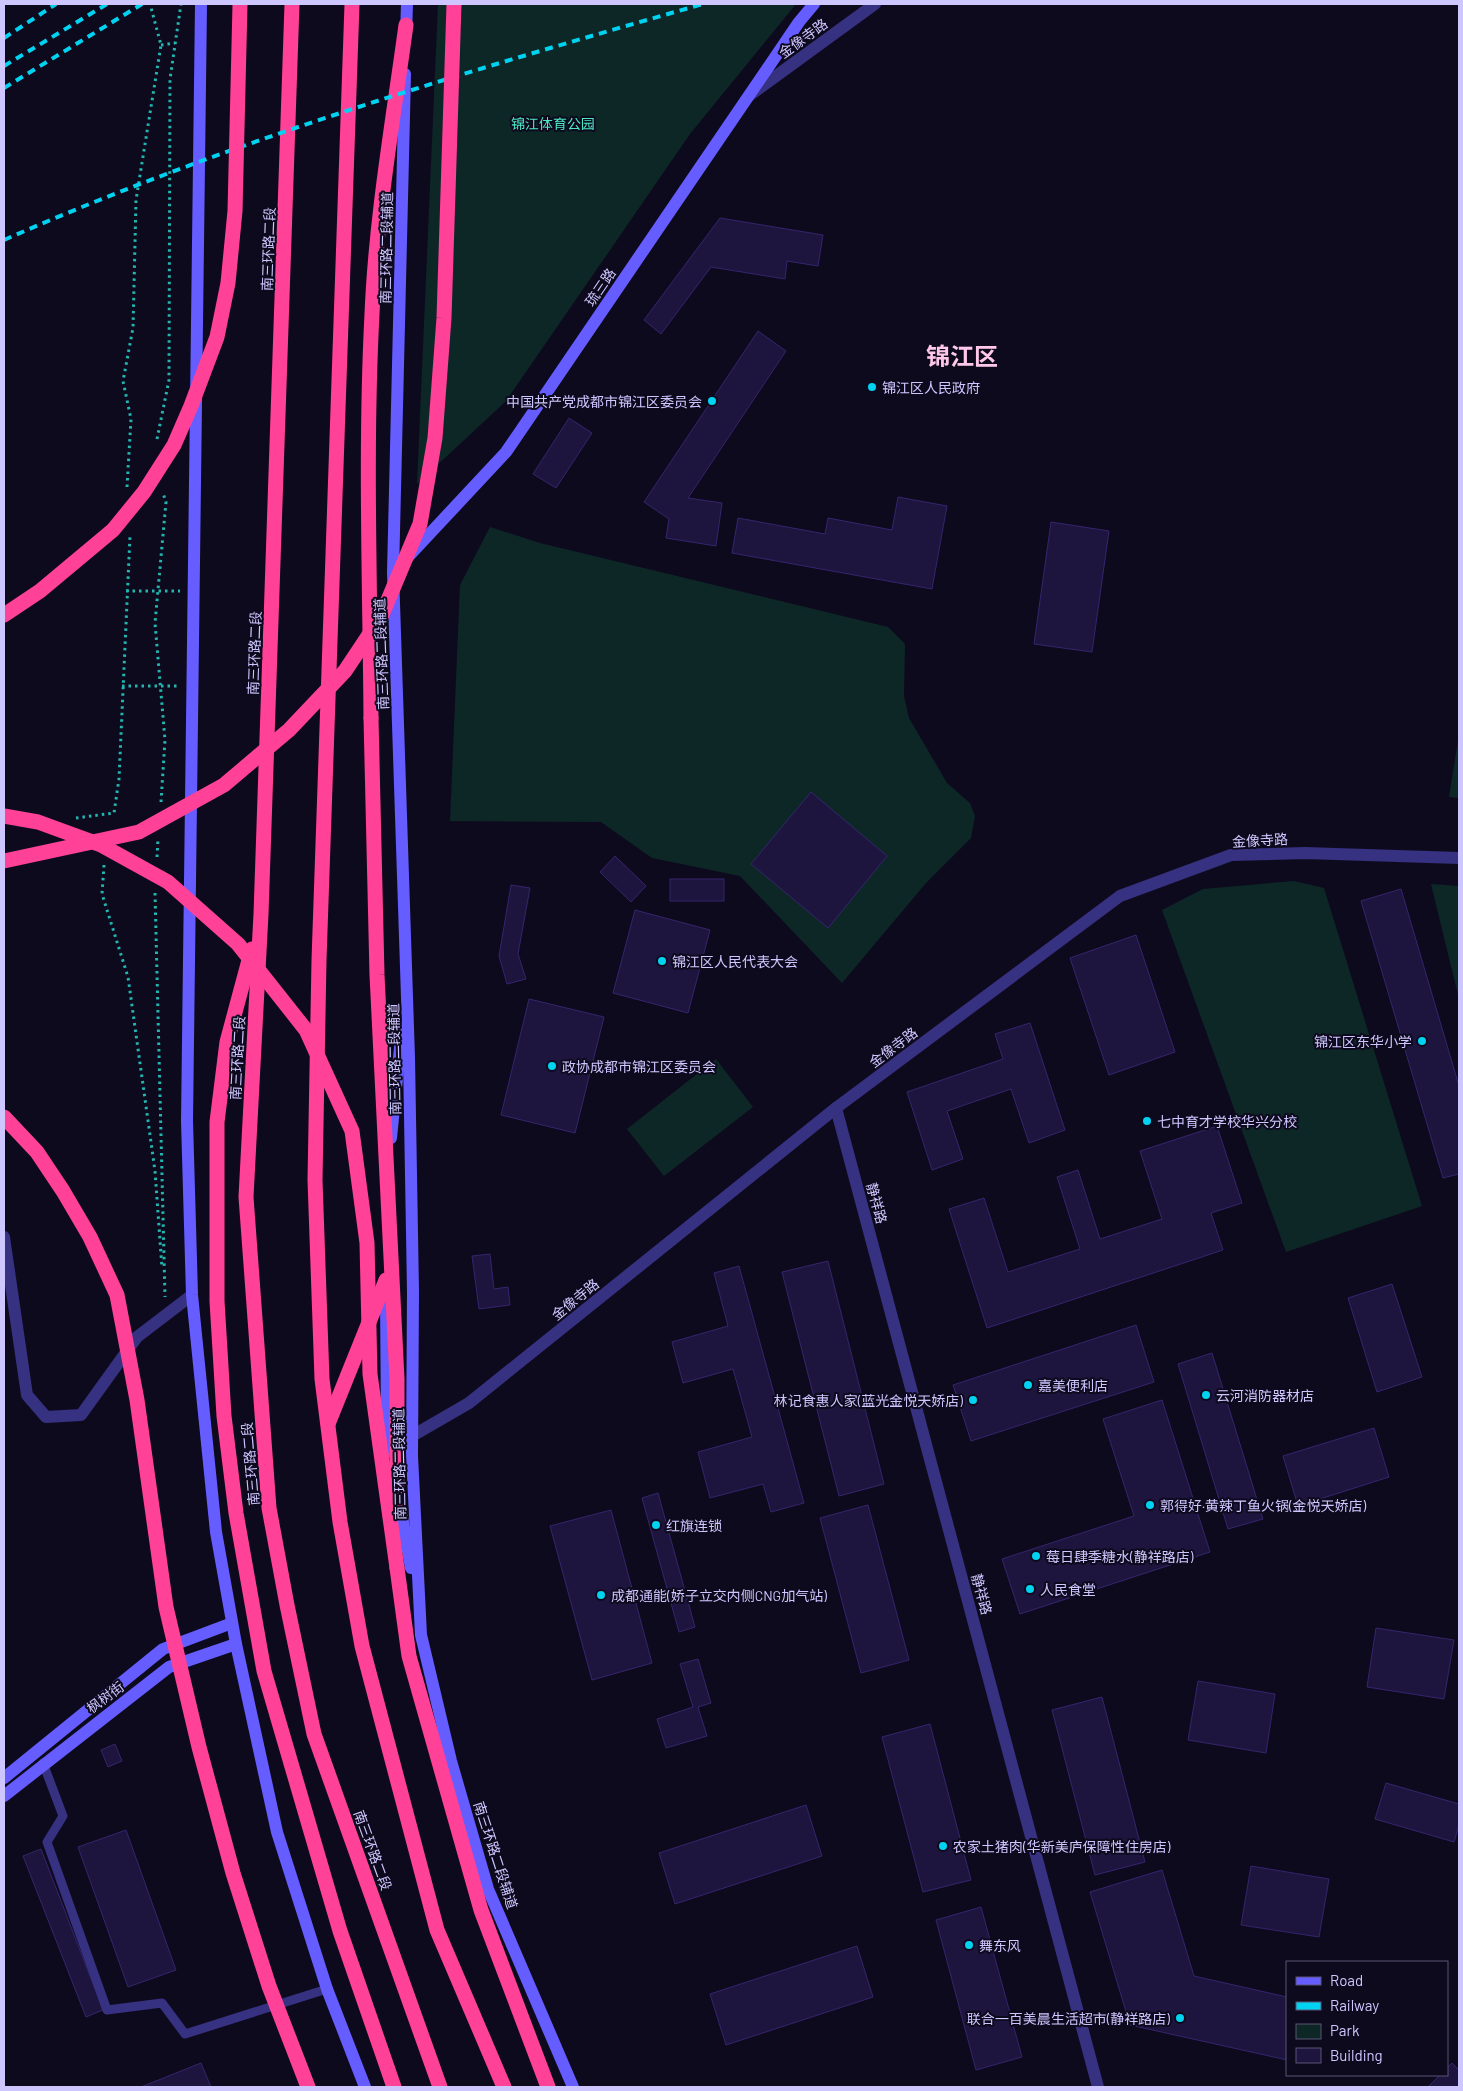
<svg xmlns="http://www.w3.org/2000/svg" width="1463" height="2091" viewBox="0 0 1463 2091" font-family="Barlow,'Noto Sans SC',sans-serif">
<style>
.green{fill:#0d2727}
.building{fill:#1e153f;stroke:#35256d}
.lines{fill:none;stroke-linecap:round;stroke-linejoin:round}
.path{stroke:#23b5b0;stroke-width:3;stroke-dasharray:2.5 4;stroke-linecap:butt}
.lane{stroke:#363180;stroke-width:9}
.street{stroke:#363180;stroke-width:12}
.secondary{stroke:#655dff;stroke-width:12}
.highway{stroke:#ff4197;stroke-width:15}
.rail{stroke:#00d3f1;stroke-width:4;stroke-dasharray:8 6;stroke-linecap:butt}
.highway-bridge{stroke:#ff4197;stroke-width:15}
.poi-dot{fill:#00d3f1;stroke:#0e0a1d;stroke-width:2}
.labels{text-anchor:middle;dominant-baseline:central;stroke-width:4;stroke-linejoin:round;paint-order:stroke}
.street-label{font-size:14px;fill:#cec6ff;stroke:#0e0a1d}
.park-label{font-size:14px;fill:#4ae7c4;stroke:#0e0a1d}
.poi-label{font-size:14px;fill:#cec6ff;stroke:#0e0a1d;text-anchor:start}
.town-label{font-size:24px;font-weight:bold;fill:#ffc8ea;stroke:#0e0a1d}
</style>
<rect width="100%" height="100%" fill="#0e0a1d"/>
<!-- green -->
<g class="green">
<polygon points="438,4 796,4 690,134 506,401 417,484"/>
<polygon points="490,527 540,543 888,627 905,644 904,696 909,718 947,783 970,803 975,816 971,838 926,883 842,983 740,876 652,858 601,822 450,821 460,585"/>
<polygon points="1459,734 1459,798 1449,797"/>
<polygon points="1294,881 1324,888 1422,1206 1286,1252 1162,910 1203,889"/>
<polygon points="1431,884 1459,886 1459,999"/>
<polygon points="716,1059 753,1107 664,1176 627,1129"/>
</g>
<!-- building -->
<g class="building">
<polygon points="720,218 823,235 818,266 787,261 785,279 711,267 661,334 644,320"/>
<polygon points="758,331 786,351 688,498 722,503 716,546 666,538 669,519 644,502"/>
<polygon points="569,418 592,433 556,488 533,474"/>
<polygon points="898,497 947,506 932,589 732,553 738,518 825,534 828,518 892,530"/>
<polygon points="1051,522 1109,531 1092,652 1034,644"/>
<polygon points="811,792 887,856 828,928 751,864"/>
<polygon points="615,856 646,886 631,902 600,872"/>
<rect x="670" y="879" width="54" height="22"/>
<polygon points="511,885 530,888 518,954 526,979 507,984 499,956"/>
<polygon points="1401,889 1459,1086 1459,1174 1443,1178 1361,901"/>
<polygon points="635,910 710,930 688,1013 613,993"/>
<polygon points="1136,935 1175,1052 1109,1075 1070,958"/>
<polygon points="529,999 604,1017 575,1133 501,1115"/>
<polygon points="1030,1023 1065,1130 1029,1143 1011,1089 947,1111 963,1159 932,1170 907,1092 1003,1059 995,1034"/>
<polygon points="1217,1126 1242,1203 1211,1213 1223,1250 987,1328 949,1209 984,1198 1008,1272 1080,1249 1057,1177 1078,1170 1100,1239 1162,1219 1140,1151"/>
<polygon points="490,1254 494,1289 508,1287 510,1305 479,1309 472,1256"/>
<polygon points="828,1261 884,1484 839,1496 782,1272"/>
<polygon points="739,1266 804,1503 771,1512 763,1484 710,1498 698,1452 752,1437 733,1369 683,1383 672,1342 728,1326 714,1273"/>
<polygon points="1392,1284 1422,1377 1377,1392 1348,1298"/>
<polygon points="1136,1325 1154,1382 971,1441 953,1385"/>
<polygon points="1212,1353 1263,1519 1228,1529 1178,1364"/>
<polygon points="1162,1400 1210,1552 1020,1614 1002,1559 1134,1516 1103,1419"/>
<polygon points="1374,1428 1389,1477 1298,1506 1283,1456"/>
<polygon points="658,1493 695,1627 679,1632 642,1498"/>
<polygon points="868,1505 909,1660 861,1673 820,1518"/>
<polygon points="611,1510 652,1663 592,1680 550,1526"/>
<polygon points="1376,1628 1454,1640 1444,1699 1367,1687"/>
<polygon points="698,1659 711,1703 698,1707 707,1736 666,1748 657,1719 693,1707 680,1664"/>
<polygon points="1198,1681 1275,1694 1266,1753 1188,1740"/>
<polygon points="1102,1697 1145,1862 1095,1875 1052,1710"/>
<polygon points="930,1724 971,1880 923,1892 882,1737"/>
<polygon points="115,1744 122,1761 108,1767 101,1750"/>
<polygon points="1386,1783 1459,1804 1459,1825 1454,1842 1375,1819"/>
<polygon points="806,1805 822,1856 675,1904 659,1853"/>
<polygon points="126,1830 176,1970 128,1987 78,1847"/>
<polygon points="41,1849 103,2010 86,2017 23,1856"/>
<polygon points="1251,1866 1329,1879 1319,1937 1241,1925"/>
<polygon points="1162,1870 1194,1976 1287,1997 1287,2060 1130,2025 1090,1892"/>
<polygon points="981,1907 1022,2057 976,2070 936,1920"/>
<polygon points="857,1946 873,1997 726,2045 710,1994"/>
<polygon points="201,2063 211,2087 141,2087"/>
<polygon points="1452,2063 1459,2070 1459,2087 1428,2087 1440,2075 1447,2075 1447,2068"/>
</g>
<g class="lines">
<!-- path -->
<g class="path">
<polyline points="161,45 175,43"/>
<polyline points="157,439 169,380 170,79 181,4"/>
<polyline points="127,487 131,419 123,381 133,328 136,200 161,45 150,4"/>
<polyline points="126,591 180,591"/>
<polyline points="122,686 179,686"/>
<polyline points="161,802 165,740 155,623 166,502 163,493"/>
<polyline points="76,818 114,813 119,779 130,536"/>
<polyline points="157,857 158,839"/>
<polyline points="104,865 102,894 128,977 155,1171 162,1268"/>
<polyline points="155,893 165,1297"/>
</g>
<!-- lane -->
<polyline class="lane" points="43,1763 63,1816 47,1842 107,2010 162,2003 185,2034 327,1989"/>
<!-- street -->
<g class="street">
<polyline points="750,95 875,4"/>
<polyline points="836,1108 1098,2087"/>
<polyline points="4,1237 27,1395 46,1417 81,1415 137,1337 192,1295"/>
<polyline points="412,1436 469,1403 836,1108 1120,896 1231,855 1305,853 1459,858"/>
</g>
<!-- secondary -->
<g class="secondary">
<polyline points="201,4 187,1121 192,1295 216,1532 236,1644 277,1832 327,1989 365,2087"/>
<polyline points="406,34 407,4"/>
<polyline points="405,74 393,573 409,1058 413,1292 412,1456 421,1635 451,1761 488,1889 573,2087"/>
<polyline points="408,557 506,452 799,22 814,4"/>
<polyline points="391,1138 402,1028"/>
<polyline points="386,1300 387,1424 392,1452"/>
<polyline points="399,1499 411,1568"/>
<polyline points="4,1778 163,1649 232,1623"/>
<polyline points="4,1796 169,1667 236,1644"/>
</g>
<!-- highway -->
<g class="highway">
<polyline points="292,4 261,914 246,1197 269,1508 287,1605 314,1734 440,2087"/>
<polyline points="352,4 319,960 315,1180 322,1379 340,1522 362,1646 437,1930 504,2087"/>
<path d="M371,718C370,583 365,448 372,314C376,217 393,121 406,25"/>
<polyline points="252,949 227,1042 217,1122 217,1301 224,1416 236,1513 264,1671 340,1931 394,2087"/>
<polyline points="328,1424 386,1280"/>
<polyline points="397,1568 409,1656 481,1910 548,2087"/>
</g>
<!-- rail -->
<g class="rail">
<polyline points="4,38 56,4"/>
<polyline points="4,66 107,4"/>
<polyline points="4,88 142,4"/>
<path d="M4,240C229,141 467,71 703,4"/>
</g>
<!-- highway-bridge -->
<g class="highway-bridge">
<polyline points="4,615 40,591 113,530 144,492 174,445 191,406 217,337 228,283 235,211 240,4"/>
<polyline points="371,718 377,975 397,1379 397,1509"/>
<polyline points="4,816 38,822 101,845 168,882 238,944 306,1030 352,1131 367,1243 370,1374 397,1568"/>
<polyline points="4,861 139,832 224,785 289,730 345,671 381,617 420,524 435,438 444,318 454,4"/>
<polyline points="4,1117 37,1152 63,1191 90,1237 117,1295 137,1400 166,1607 199,1747 233,1873 269,1986 308,2087"/>
</g>
</g>
<!-- markers -->
<g class="poi-dot">
<circle cx="872" cy="387" r="5"/>
<circle cx="712" cy="401" r="5"/>
<circle cx="662" cy="961" r="5"/>
<circle cx="1422" cy="1041" r="5"/>
<circle cx="552" cy="1066" r="5"/>
<circle cx="1147" cy="1121" r="5"/>
<circle cx="1028" cy="1385" r="5"/>
<circle cx="1206" cy="1395" r="5"/>
<circle cx="973" cy="1400" r="5"/>
<circle cx="1150" cy="1505" r="5"/>
<circle cx="656" cy="1525" r="5"/>
<circle cx="1036" cy="1556" r="5"/>
<circle cx="1030" cy="1589" r="5"/>
<circle cx="601" cy="1595" r="5"/>
<circle cx="943" cy="1846" r="5"/>
<circle cx="969" cy="1945" r="5"/>
<circle cx="1180" cy="2018" r="5"/>
</g>
<g class="labels">
<!-- street labels -->
<g class="street-label">
<text transform="translate(803 38) rotate(-36)">金像寺路</text>
<text transform="translate(386 248) rotate(-89)">南三环路二段辅道</text>
<text transform="translate(268 249) rotate(-88)">南三环路二段</text>
<text transform="translate(600 287) rotate(-56)">琉三路</text>
<text transform="translate(254 653) rotate(-88)">南三环路二段</text>
<text transform="translate(381 654) rotate(-92)">南三环路二段辅道</text>
<text transform="translate(1260 840) rotate(-3)">金像寺路</text>
<text transform="translate(893 1047) rotate(-37)">金像寺路</text>
<text transform="translate(237 1058) rotate(-87)">南三环路二段</text>
<text transform="translate(394 1059) rotate(-91)">南三环路二段辅道</text>
<text transform="translate(877 1203) rotate(75)">静祥路</text>
<text transform="translate(575 1299) rotate(-39)">金像寺路</text>
<text transform="translate(250 1464) rotate(-95)">南三环路二段</text>
<text transform="translate(399 1464) rotate(-91)">南三环路二段辅道</text>
<text transform="translate(982 1594) rotate(75)">静祥路</text>
<text transform="translate(105 1697) rotate(-37)">枫树街</text>
<text transform="translate(373 1850) rotate(70)">南三环路二段</text>
<text transform="translate(496 1855) rotate(72)">南三环路二段辅道</text>
</g>
<!-- park labels -->
<g class="park-label">
<text x="553" y="123">锦江体育公园</text>
</g>
<!-- poi labels -->
<g class="poi-label">
<text x="882" y="387">锦江区人民政府</text>
<text x="702" y="401" text-anchor="end">中国共产党成都市锦江区委员会</text>
<text x="672" y="961">锦江区人民代表大会</text>
<text x="1412" y="1041" text-anchor="end">锦江区东华小学</text>
<text x="562" y="1066">政协成都市锦江区委员会</text>
<text x="1157" y="1121">七中育才学校华兴分校</text>
<text x="1038" y="1385">嘉美便利店</text>
<text x="1216" y="1395">云河消防器材店</text>
<text x="963" y="1400" text-anchor="end">林记食惠人家(蓝光金悦天娇店)</text>
<text x="1160" y="1505">郭得好·黄辣丁鱼火锅(金悦天娇店)</text>
<text x="666" y="1525">红旗连锁</text>
<text x="1046" y="1556">莓日肆季糖水(静祥路店)</text>
<text x="1040" y="1589">人民食堂</text>
<text x="611" y="1595">成都通能(娇子立交内侧CNG加气站)</text>
<text x="953" y="1846">农家土猪肉(华新美庐保障性住房店)</text>
<text x="979" y="1945">舞东风</text>
<text x="1170" y="2018" text-anchor="end">联合一百美晨生活超市(静祥路店)</text>
</g>
<!-- town labels -->
<g class="town-label">
<text x="962" y="355">锦江区</text>
</g>
</g>
<!-- border -->
<rect width="1463" height="2091" fill="none" stroke="#cec6ff" stroke-width="10"/>
<!-- legend -->
<rect x="1286" y="1961" width="162" height="115" fill="#0e0a1d" stroke="#5b5577"/>
<rect x="1296" y="1977" width="25" height="8" fill="#655dff" stroke="#5b5577"/>
<text x="1330" y="1986" font-size="15" fill="#cec6ff">Road</text>
<rect x="1296" y="2002" width="25" height="8" fill="#00d3f1" stroke="#5b5577"/>
<text x="1330" y="2011" font-size="15" fill="#cec6ff">Railway</text>
<rect x="1296" y="2024" width="25" height="15" fill="#0d2727" stroke="#5b5577"/>
<text x="1330" y="2036" font-size="15" fill="#cec6ff">Park</text>
<rect x="1296" y="2048" width="25" height="15" fill="#1e153f" stroke="#5b5577"/>
<text x="1330" y="2061" font-size="15" fill="#cec6ff">Building</text>
</svg>
